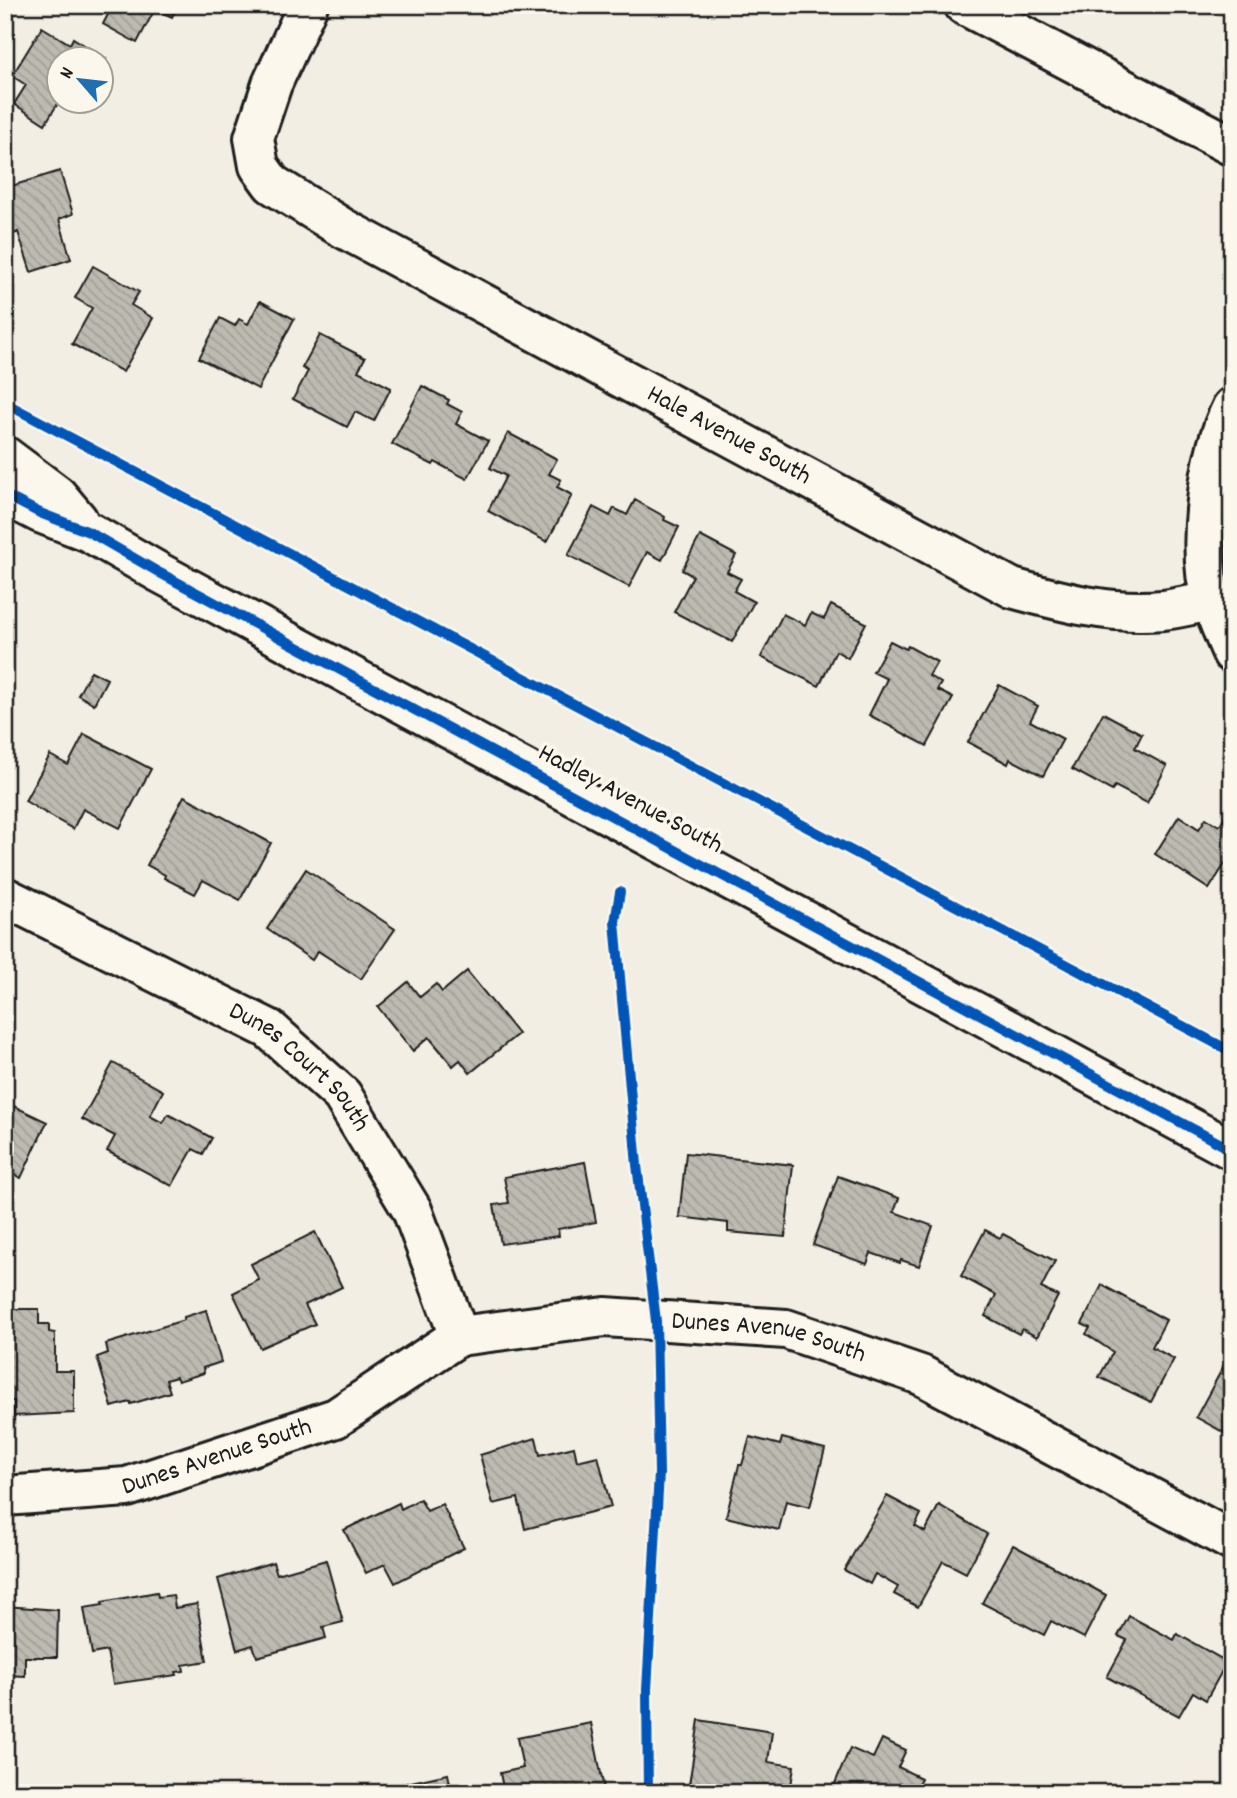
<svg xmlns="http://www.w3.org/2000/svg" width="1237" height="1798" viewBox="0 0 1237 1798" font-family="Dekko,sans-serif">
<style>
.building{fill:url(#building-back-hatch);stroke:#1c1c1c;stroke-width:2}
.lines{fill:none;stroke-linecap:round;stroke-linejoin:round}
.minor-casing{stroke:#1c1c1c;stroke-width:44}
.tertiary-casing{stroke:#1c1c1c;stroke-width:44}
.minor{stroke:#fbf7ec;stroke-width:38}
.tertiary{stroke:#fbf7ec;stroke-width:38}
.cycleway-casing{stroke:#fbf7ec;stroke-width:15}
.cycleway{stroke:#0057b8;stroke-width:10}
.labels{text-anchor:middle;dominant-baseline:central;stroke-width:7;stroke-linejoin:round;paint-order:stroke}
.street-label{font-size:26px;fill:#1c1c1c;stroke:#fbf7ec}
</style>
<defs>
<pattern id="building-back-hatch" width="6" height="6" patternUnits="userSpaceOnUse" patternTransform="scale(1.75)"><rect width="6" height="6" fill="#bdbab1"/><path d="M-1 5l2 2M0 0l6 6M5-1l2 2" fill="none" stroke="#a29f98"/></pattern>
</defs>
<rect width="100%" height="100%" fill="#f2eee4"/>
<filter id="ink" filterUnits="userSpaceOnUse"><feTurbulence type="fractalNoise" baseFrequency=".0143" numOctaves="2"/><feDisplacementMap in="SourceGraphic" scale="14" xChannelSelector="R" yChannelSelector="G"/><feConvolveMatrix kernelMatrix="1 2 1 2 8 2 1 2 1" color-interpolation-filters="sRGB"/></filter>
<g filter="url(#ink)">
<!-- building -->
<g class="building">
<polygon points="113,5 178,5 172,17 155,9 137,43 103,24"/>
<polygon points="42,27 70,44 73,38 106,59 102,65 102,60 60,60 60,100 45,124 14,104 26,85 12,76"/>
<polygon points="60,171 73,214 59,219 71,259 31,272 18,232 14,234 8,214 5,215 5,188"/>
<polygon points="93,266 139,292 131,305 153,318 123,372 72,344 92,308 75,298"/>
<polygon points="260,301 294,319 258,389 199,358 220,318 235,326 239,319 248,324"/>
<polygon points="320,335 365,358 358,371 391,388 374,421 355,412 347,427 293,399 308,371 302,368"/>
<polygon points="422,386 449,400 447,404 462,412 456,424 488,441 467,479 435,462 433,465 392,444"/>
<polygon points="508,433 557,459 549,474 561,480 557,487 572,495 547,542 488,511 506,476 490,468"/>
<polygon points="635,500 665,517 664,520 679,527 662,560 647,552 629,587 568,555 593,507 610,516 614,508 627,515"/>
<polygon points="700,536 736,555 727,572 741,579 734,591 754,602 732,642 674,612 693,576 682,570"/>
<polygon points="831,605 866,623 848,658 836,651 819,686 761,657 783,614 805,625 811,613 824,619"/>
<polygon points="890,641 906,649 908,646 937,662 929,676 941,683 937,690 953,698 927,746 869,715 887,679 873,672"/>
<polygon points="91,671 107,679 94,704 78,695"/>
<polygon points="999,685 1038,706 1030,721 1063,739 1043,776 1010,759 1008,764 968,742"/>
<polygon points="1103,713 1142,734 1135,748 1167,766 1147,803 1115,786 1112,791 1072,769"/>
<polygon points="84,734 151,769 120,828 83,809 73,829 25,801 50,755 68,765"/>
<polygon points="184,796 271,843 240,900 203,880 195,894 164,878 165,875 147,865"/>
<polygon points="1229,810 1232,812 1232,857 1230,856 1209,889 1155,854 1179,816 1199,829 1206,818 1219,826"/>
<polygon points="306,869 395,929 361,979 318,951 312,960 267,929"/>
<polygon points="467,971 518,1034 470,1073 460,1060 453,1066 429,1037 413,1051 378,1007 408,982 420,997 436,984 442,992"/>
<polygon points="113,1063 163,1091 150,1116 163,1123 168,1114 212,1138 203,1154 193,1149 172,1186 107,1151 115,1136 82,1119"/>
<polygon points="5,1102 47,1122 21,1178 5,1171"/>
<polygon points="686,1153 793,1165 785,1237 728,1232 728,1223 679,1217"/>
<polygon points="585,1162 596,1222 558,1229 559,1236 501,1244 494,1205 509,1203 504,1177"/>
<polygon points="838,1176 899,1198 894,1212 933,1226 919,1266 901,1260 900,1263 871,1253 867,1264 813,1245"/>
<polygon points="985,1230 1000,1238 1003,1234 1055,1261 1041,1288 1058,1296 1037,1337 1022,1329 1019,1334 985,1316 996,1295 961,1276"/>
<polygon points="315,1232 342,1287 305,1305 315,1324 260,1348 233,1293 259,1280 251,1264"/>
<polygon points="1102,1285 1166,1320 1152,1347 1174,1359 1151,1402 1099,1377 1113,1352 1086,1334 1090,1328 1082,1324"/>
<polygon points="6,1309 39,1309 39,1324 49,1324 49,1332 55,1333 55,1371 74,1371 74,1413 14,1416 14,1401 5,1401"/>
<polygon points="206,1310 221,1362 203,1368 204,1373 178,1381 176,1377 166,1380 170,1392 131,1404 130,1402 112,1407 97,1357 108,1353 106,1344 184,1320 184,1317"/>
<polygon points="1227,1360 1232,1362 1232,1437 1196,1417"/>
<polygon points="750,1437 780,1445 782,1438 825,1449 810,1507 786,1501 779,1530 726,1517 739,1465 742,1465"/>
<polygon points="536,1438 540,1455 574,1447 577,1461 598,1456 611,1507 525,1529 518,1498 493,1504 480,1455"/>
<polygon points="887,1496 921,1514 915,1526 925,1532 939,1505 987,1534 966,1573 943,1561 918,1607 894,1594 898,1587 875,1574 870,1584 844,1570"/>
<polygon points="420,1499 427,1511 442,1504 464,1548 395,1583 385,1564 366,1573 344,1530 399,1503 401,1509"/>
<polygon points="1013,1545 1106,1595 1084,1638 1051,1621 1044,1635 982,1603"/>
<polygon points="326,1560 343,1622 323,1627 326,1638 257,1657 253,1645 237,1650 218,1579 273,1562 277,1574"/>
<polygon points="157,1592 158,1597 173,1595 175,1608 197,1604 207,1661 183,1665 184,1671 176,1672 177,1675 113,1684 107,1651 92,1654 84,1608 103,1605 102,1602"/>
<polygon points="5,1606 58,1610 57,1657 25,1657 25,1676 5,1675"/>
<polygon points="1129,1616 1174,1640 1177,1634 1227,1662 1206,1700 1193,1692 1179,1716 1107,1677 1127,1640 1118,1636"/>
<polygon points="699,1720 772,1732 768,1762 794,1766 790,1793 734,1793 689,1785"/>
<polygon points="591,1723 604,1789 587,1793 504,1793 500,1773 523,1768 517,1738"/>
<polygon points="882,1739 906,1750 898,1767 921,1778 914,1793 831,1793 850,1748 873,1758"/>
<polygon points="448,1774 452,1793 365,1793 365,1792"/>
</g>
<g class="lines">
<defs>
<g id="minor">
<path id="s1" d="M308,5L272,84L254,138L259,166L272,184L341,227L1012,588C1062,602 1111,615 1163,610C1179,608 1196,604 1211,601"/>
<polyline points="964,5 1232,146"/>
<path d="M1232,407C1207,457 1196,550 1212,603C1218,620 1225,637 1232,653"/>
<path id="s2" d="M5,897L269,1029L342,1095L412,1210L459,1336"/>
<path id="s3" d="M5,1496L127,1487L336,1418L459,1336L605,1317L786,1329L921,1375L1232,1541"/>
</g>
<g id="tertiary">
<polyline points="5,456 57,495 78,520"/>
<polyline points="5,495 40,513 89,532 160,573 1232,1150"/>
</g>
</defs>
<!-- minor casing -->
<use href="#minor" class="minor-casing"/>
<!-- tertiary casing -->
<use href="#tertiary" class="tertiary-casing"/>
<!-- minor -->
<use href="#minor" class="minor"/>
<!-- tertiary -->
<use href="#tertiary" class="tertiary"/>
<defs>
<g id="cycleway">
<polyline points="5,403 1232,1052"/>
<polyline points="5,495 40,513 89,532 160,573 1232,1150"/>
<polyline points="620,892 615,922 637,1165 656,1321 659,1473 647,1690 648,1793"/>
</g>
</defs>
<!-- cycleway casing -->
<use href="#cycleway" class="cycleway-casing"/>
<!-- cycleway -->
<use href="#cycleway" class="cycleway"/>
</g>
</g>
<g class="labels">
<!-- street labels -->
<g class="street-label">
<text stroke="none"><textPath href="#s1" startOffset="716">Hale Avenue South</textPath></text>
<text transform="translate(630 800) rotate(28)">Hadley Avenue South</text>
<text stroke="none"><textPath href="#s2" startOffset="343">Dunes Court South</textPath></text>
<text stroke="none"><textPath href="#s3" startOffset="803">Dunes Avenue South</textPath></text>
<text stroke="none"><textPath href="#s3" startOffset="217">Dunes Avenue South</textPath></text>
</g>
</g>
<!-- margin -->
<rect width="1237" height="1798" fill="none" stroke="#fbf7ec" stroke-width="28"/>
<rect x="14" y="14" width="1209" height="1770" fill="none" stroke="#1c1c1c" stroke-width="2.5" filter="url(#ink)"/>
<!-- north arrow -->
<g transform="translate(80 80) rotate(298)"><circle r="33" fill="#fbf7ec" stroke="#a29f99" stroke-width="2"/>
<path d="M0-5L12 26L0 18L-12 26Z" fill="#1f6fb2"/>
<text y="-10" font-size="19" font-weight="bold" text-anchor="middle" fill="#1c1c1c">N</text>
</g>
</svg>
